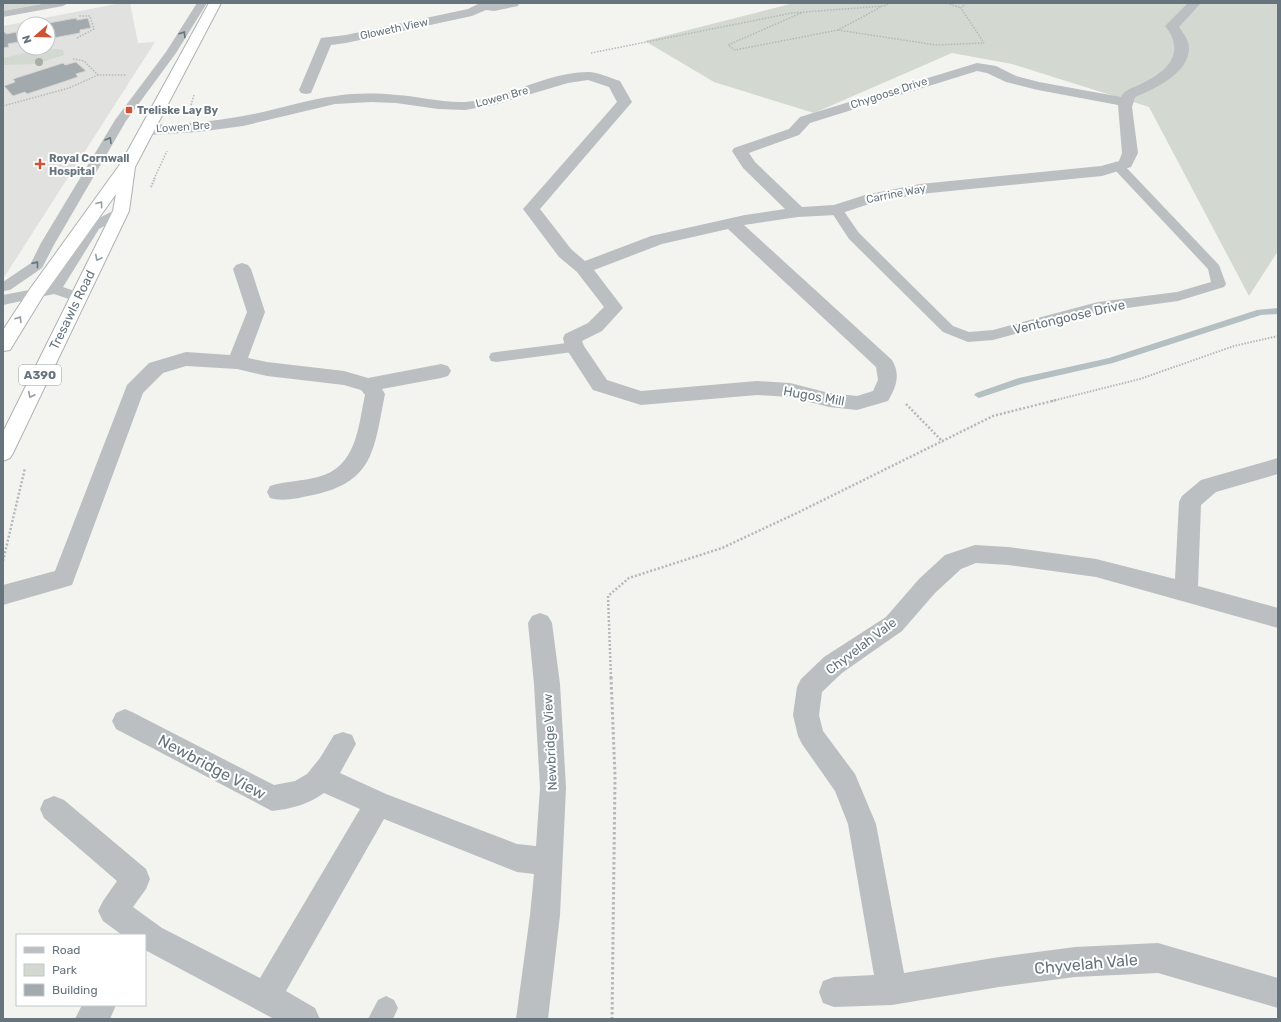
<svg xmlns="http://www.w3.org/2000/svg" width="1281" height="1022" viewBox="0 0 1281 1022" font-family="Rubik,sans-serif">
<style>
.built{fill:#e1e2e0;fill-rule:evenodd}
.green{fill:#d3d8d0}
.lines{fill:none;stroke-linecap:round;stroke-linejoin:round}
.stream{fill:#b4bfc2;fill-rule:evenodd}
.building{fill:#a3aaae;stroke:#d5d5d3}
.trunk-casing{stroke:#afb2b4;stroke-width:2}
.path-far3{stroke:#b5b8ba;stroke-width:1.5;stroke-dasharray:1.5 1.5;stroke-linecap:butt}
.path-far2{stroke:#b5b8ba;stroke-width:2;stroke-dasharray:1.5 1.5;stroke-linecap:butt}
.path-far1{stroke:#b5b8ba;stroke-width:2.5;stroke-dasharray:2 2;stroke-linecap:butt}
.path{stroke:#b5b8ba;stroke-width:3;stroke-dasharray:2.5 2.5;stroke-linecap:butt}
.service{fill:#bbbfc1;fill-rule:evenodd}
.minor{fill:#bbbfc1;fill-rule:evenodd}
.trunk{fill:#fff;fill-rule:evenodd}
.tree{fill:#a7aea3}
.oneway{stroke:#66747d}
.oneway2{stroke:#949ea4}
.poi-dot{fill:#ce5335;stroke:#fff;stroke-width:1.5}
.labels{text-anchor:middle;dominant-baseline:central;stroke-width:4;stroke-linejoin:round;paint-order:stroke}
.far-street-label{font-size:11px;fill:#66747d;stroke:#fff}
.far-poi-label{font-size:11px;font-weight:bold;fill:#66747d;stroke:#fff;text-anchor:start}
.shield{fill:#fff;stroke:#949ea4;stroke-width:1}
.shield-label{font-size:12px;font-weight:bold;fill:#66747d}
.street-label{font-size:13px;fill:#66747d;stroke:#fff}
.near-street-label{font-size:16px;fill:#66747d;stroke:#fff}
</style>
<rect width="100%" height="100%" fill="#f3f3f0"/>
<!-- built -->
<path class="built" d="M121,3H130L138,43L155,42L3,279V26ZM24,24H48V48H24Z"/>
<!-- green -->
<g class="green">
<polygon points="3,3 46,3 3,11"/>
<polygon points="794,3 1278,3 1278,251 1249,296 1149,107 1012,64 952,53 814,113 714,82 645,41"/>
<polygon points="57,49 63,50 64,55 36,64 3,65 3,58 39,50"/>
</g>
<g class="lines">
<!-- stream -->
<polygon class="stream" points="1278,308 1278,314 1261,315 1113,363 1021,384 979,398 974,395 976,393 1019,378 1109,358 1257,310"/>
</g>
<!-- building -->
<g class="building">
<polygon points="76,18 77,20 88,18 91,28 80,30 80,33 48,39 48,24 43,24"/>
<polygon points="24,30 24,41 19,42 16,32"/>
<polygon points="3,32 5,32 6,34 16,32 19,42 8,44 9,47 3,48"/>
<polygon points="76,62 86,71 76,74 78,77 27,94 25,92 13,96 4,86 15,82 13,79 63,63 65,65"/>
</g>
<g class="lines">
<defs>
<polygon id="trunk" points="209,3 221,3 135,167 129,211 13,453 10,458 3,461 3,432 113,211 116,194 43,296 10,350 3,351 3,330 30,289 121,163"/>
</defs>
<!-- trunk casing -->
<use href="#trunk" class="trunk-casing"/>
<!-- path-far3 -->
<g class="path-far3">
<polyline points="947,3 961,8"/>
<polyline points="966,3 961,8 984,43"/>
<polyline points="801,13 728,45 735,50 838,30 881,7"/>
<polyline points="838,30 936,45 984,43"/>
<polyline points="77,38 94,29 90,16 78,16"/>
<polyline points="591,53 792,13 884,6 889,3"/>
<polyline points="73,59 84,61 98,75"/>
<polyline points="191,105 194,95"/>
<polyline points="3,106 69,88 98,75 127,75"/>
<polyline points="154,179 167,151"/>
</g>
<!-- path-far2 -->
<g class="path-far2">
<polyline points="151,187 155,178"/>
<polyline points="1052,401 1140,379 1234,346 1278,336"/>
</g>
<!-- path-far1 -->
<g class="path-far1">
<polyline points="906,404 943,442"/>
<polyline points="3,561 25,468"/>
<polyline points="611,678 608,596 629,578 722,548 799,512 993,416 1056,400"/>
</g>
<!-- path -->
<polyline class="path" points="611,677 615,776 612,1019"/>
<!-- service -->
<g class="service">
<polygon points="47,3 68,3 63,6 3,17 3,11"/>
<polygon points="197,3 207,3 176,53 126,121 55,243 42,268 10,290 3,291 3,282 31,263 41,243 115,120 166,52"/>
<polygon points="1118,162 1122,163 1219,265 1226,284 1224,287 1178,301 1098,312 993,340 968,342 943,332 849,239 830,210 831,207 841,207 859,233 953,326 969,332 993,330 1098,302 1177,292 1211,282 1208,269 1114,169 1112,166 1114,163"/>
<polygon points="121,207 126,208 127,211 126,214 99,229 63,287 83,294 85,297 83,300 78,302 54,294 3,305 3,295 50,286 89,223"/>
<polygon points="575,342 580,343 582,347 580,351 496,362 491,361 489,357 491,353 496,352"/>
<polygon points="386,996 394,1000 398,1008 393,1019 368,1019 378,1000"/>
</g>
<!-- minor -->
<g class="minor">
<polygon points="480,3 519,3 518,6 494,11 486,10 472,16 346,43 331,45 311,93 306,94 301,93 299,90 321,38 346,35 468,9"/>
<path d="M1188,3H1201L1179,27C1184,34 1189,40 1189,49C1188,74 1154,89 1135,97L1132,107L1138,153L1131,167L1102,176L920,194L869,204L836,215L798,217L744,225L892,360C901,375 896,387 888,401L857,410L829,407L790,397L757,395L641,405L593,390L565,347L563,338L565,334L588,323L604,307L577,272L559,257L523,209L617,102L609,87L588,80L568,83L494,105L465,110L438,109L396,103L371,102L335,104L243,126L198,132L147,135L142,133L139,130L142,127L147,125C179,124 212,122 243,116C274,111 304,100 335,96C355,93 376,93 396,95C419,96 441,103 465,102C506,99 547,72 588,72C598,72 610,78 620,81L632,102L540,209L571,249L585,261L651,236L745,215L785,209L743,168L732,151L734,148L789,129L800,117L977,63L996,66L1016,76L1039,82L1121,97C1124,90 1132,88 1139,85C1157,76 1180,63 1173,40C1172,35 1168,30 1165,26ZM977,71L987,73L1006,82L1038,90L1118,105L1122,153L1119,161L1101,166L920,184L865,195L834,205L802,207L755,162L749,153L799,135L810,123ZM728,229L876,367L878,380L873,391L857,396L829,393L790,383L757,381L641,391L607,380L584,346L582,341L602,331L623,308L594,270L662,244Z"/>
<path d="M242,263L248,265L251,269L265,312L248,358L267,362L344,371L368,378L441,364L448,366L451,371L448,376L441,378L382,389L385,394C374,448 375,482 313,495C299,498 283,502 270,498L267,492L270,486C286,481 303,481 318,477C357,467 358,427 365,395L361,390L344,385L267,376L237,369L186,366L163,373L143,393L72,585L3,605V585L55,571L127,385L149,363L186,352L230,355L247,312L233,269L236,265Z"/>
<polygon points="1278,458 1278,474 1216,492 1201,505 1198,586 1278,608 1278,628 1096,577 1008,565 976,563 961,569 935,593 902,631 842,673 822,692 819,715 823,731 855,774 876,824 904,973 999,957 1075,947 1158,943 1278,978 1278,1008 1158,973 1075,977 999,987 892,1005 834,1007 823,1003 819,992 823,981 834,977 874,975 848,824 835,791 802,744 798,736 793,715 797,687 801,679 824,657 886,617 919,579 945,555 975,545 1008,547 1096,559 1175,579 1179,502 1182,496 1201,480"/>
<path d="M540,613L548,616L552,623L560,684L566,788L560,915L548,1019H516L530,915L534,874L517,872L384,819L286,991L315,1008L320,1019H274L145,950V935H122L103,921L98,911L103,901L117,881L44,818L40,809L44,800L54,796L64,800L146,869L150,879L146,889L133,907L162,928L260,978L360,809L324,793C309,804 291,809 272,811L116,729L112,721L116,713L125,709L134,713L274,785L295,781L307,774L320,758L334,735L343,732L352,735L356,744L340,773L386,794L517,844L536,846L540,788L534,684L528,623L532,616Z"/>
<polygon points="82,1005 116,1005 110,1019 75,1019"/>
</g>
<!-- trunk -->
<use href="#trunk" class="trunk"/>
</g>
<!-- trees -->
<circle class="tree" cx="39" cy="62" r="4"/>
<!-- one-way arrows -->
<defs><path id="oneway-chevron" d="M-2-3.5L2.5 0L-2 3.5" fill="none" stroke-width="1.6" stroke-linecap="round" stroke-linejoin="round"/></defs>
<g class="oneway">
<use href="#oneway-chevron" transform="translate(183 34) rotate(-58)"/>
<use href="#oneway-chevron" transform="translate(109 140) rotate(-59)"/>
<use href="#oneway-chevron" transform="translate(36 264) rotate(-51)"/>
</g>
<g class="oneway2">
<use href="#oneway-chevron" transform="translate(100 204) rotate(-54)"/>
<use href="#oneway-chevron" transform="translate(98 258) rotate(117)"/>
<use href="#oneway-chevron" transform="translate(19 319) rotate(-58)"/>
<use href="#oneway-chevron" transform="translate(31 395) rotate(116)"/>
</g>
<!-- markers -->
<g class="poi-dot">
<rect x="125" y="106" width="8" height="8" rx="2"/>
<path d="M38 158h4v4h4v4h-4v4h-4v-4h-4v-4h4z"/>
</g>
<g class="labels">
<!-- far-street labels -->
<g class="far-street-label">
<text transform="translate(394 29) rotate(-12)">Gloweth View</text>
<text transform="translate(889 93) rotate(-18)">Chygoose Drive</text>
<text transform="translate(502 97) rotate(-15)">Lowen Bre</text>
<text transform="translate(183 127) rotate(-4)">Lowen Bre</text>
<text transform="translate(896 194) rotate(-11)">Carrine Way</text>
</g>
<!-- far-poi labels -->
<g class="far-poi-label">
<text x="137" y="110">Treliske Lay By</text>
<text x="49" y="158">Royal Cornwall<tspan x="49" dy="13">Hospital</tspan></text>
</g>
<!-- shield labels -->
<rect class="shield" x="19" y="365" width="42" height="20" rx="3"/>
<g class="shield-label">
<text x="40" y="375">A390</text>
</g>
<!-- street labels -->
<g class="street-label">
<text transform="translate(72 310) rotate(-64)">Tresawls Road</text>
<text transform="translate(1069 317) rotate(-13)">Ventongoose Drive</text>
<text transform="translate(814 396) rotate(10)">Hugos Mill</text>
<text transform="translate(861 646) rotate(-37)">Chyvelah Vale</text>
<text transform="translate(550 742) rotate(-93)">Newbridge View</text>
</g>
<!-- near-street labels -->
<g class="near-street-label">
<text transform="translate(212 767) rotate(28)">Newbridge View</text>
<text transform="translate(1086 964) rotate(-5)">Chyvelah Vale</text>
</g>
</g>
<!-- border -->
<rect width="1281" height="1022" fill="none" stroke="#66747d" stroke-width="8"/>
<!-- legend -->
<rect x="16" y="934" width="130" height="72" fill="#ffffff" stroke="#c2c7cb"/>
<rect x="24" y="947" width="20" height="6" fill="#bbbfc1" stroke="#c2c7cb"/>
<text x="52" y="954" font-size="12" fill="#66747d">Road</text>
<rect x="24" y="964" width="20" height="12" fill="#d3d8d0" stroke="#c2c7cb"/>
<text x="52" y="974" font-size="12" fill="#66747d">Park</text>
<rect x="24" y="984" width="20" height="12" fill="#a3aaae" stroke="#c2c7cb"/>
<text x="52" y="994" font-size="12" fill="#66747d">Building</text>
<!-- north arrow -->
<g transform="translate(36 36) rotate(250)"><circle r="19" fill="#ffffff" stroke="#c2c7cb"/>
<path d="M0-3L7 15L0 10L-7 15Z" fill="#ce5335"/>
<text y="-6" font-size="11" font-weight="bold" text-anchor="middle" fill="#66747d">N</text>
</g>
</svg>
